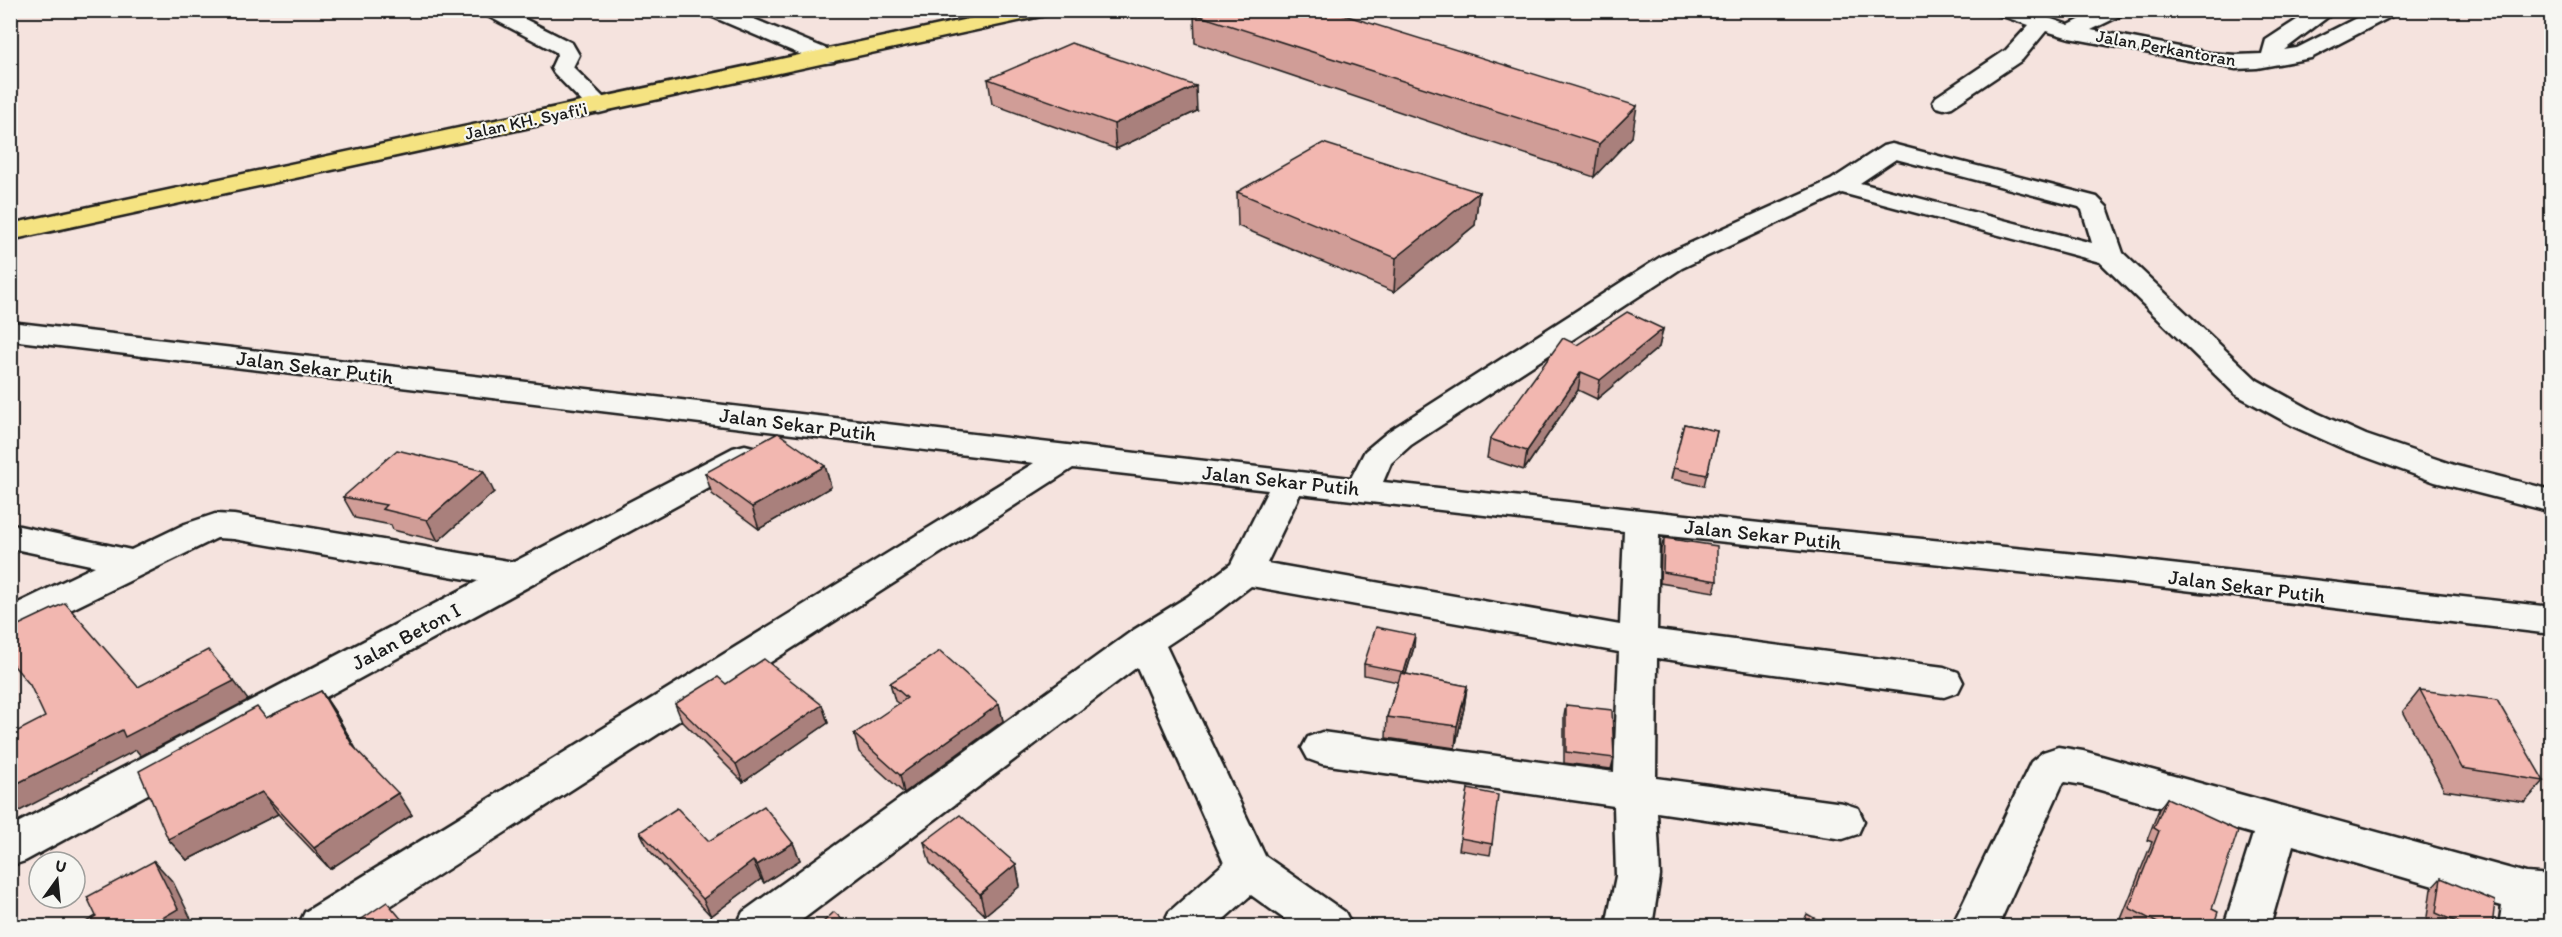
<svg xmlns="http://www.w3.org/2000/svg" width="2562" height="937" viewBox="0 0 2562 937" font-family="Itim,sans-serif">
<style>
.lines{fill:none;stroke-linecap:round;stroke-linejoin:round}
.minor-casing{stroke:#1c1c1c;stroke-width:5}
.major-casing{stroke:#1c1c1c;stroke-width:5}
.minor{fill:#f6f6f2;fill-rule:evenodd}
.major{fill:#f5e382;fill-rule:evenodd}
.wall{fill:#d09d97;stroke:#1c1c1c;stroke-width:1.5}
.shaded-wall{fill:#a9807b;stroke:#1c1c1c;stroke-width:1.5}
.building{fill:#f2b7b0;stroke:#1c1c1c;stroke-width:1.5}
.labels{text-anchor:middle;dominant-baseline:central;stroke-width:4.5;stroke-linejoin:round;paint-order:stroke}
.far-street-label{font-size:18px;fill:#1c1c1c;stroke:#f6f6f2}
.street-label{font-size:21px;fill:#1c1c1c;stroke:#f6f6f2}
</style>
<rect width="100%" height="100%" fill="#f5e3de"/>
<filter id="ink" filterUnits="userSpaceOnUse"><feTurbulence type="fractalNoise" baseFrequency=".0167" numOctaves="2"/><feDisplacementMap in="SourceGraphic" scale="12" xChannelSelector="R" yChannelSelector="G"/><feConvolveMatrix kernelMatrix="1 2 1 2 8 2 1 2 1" color-interpolation-filters="sRGB"/></filter>
<g filter="url(#ink)">
<g class="lines">
<defs>
<g id="minor">
<polygon points="481,10 507,10 572,43 579,55 573,67 607,101 610,106 607,111 599,113 591,111 554,73 551,68 557,55 556,52 484,14"/>
<polygon points="703,10 732,10 834,52 837,57 834,62 826,63 818,62 706,14"/>
<polygon points="1993,10 2025,10 2069,25 2099,10 2127,10 2124,14 2091,30 2210,53 2236,55 2262,54 2266,40 2312,10 2337,10 2284,50 2297,48 2372,10 2399,10 2396,14 2311,58 2257,68 2236,69 2070,38 2046,31 2022,60 1952,107 1944,109 1936,107 1933,102 1936,97 2006,50 2029,25 1996,14"/>
<path d="M1892,144L2097,197L2107,207L2123,253L2257,380L2317,413L2366,435L2457,466L2552,490V512L2435,482L2344,449L2295,427L2235,394L2100,262L1842,193L1682,268L1411,445L1391,463L1383,482L1778,525L2117,558L2552,607V634L2117,582L1659,535L1657,630L1944,667L1958,672L1963,682L1958,692L1944,697L1657,658L1656,778L1843,803L1858,808L1864,821L1858,834L1843,839L1657,812L1660,876L1652,926H1606L1616,876L1614,806L1322,764L1308,759L1302,748L1308,737L1322,732L1614,772L1619,652L1251,586L1213,615L1166,646L1265,856L1345,912L1352,926H1294L1251,895L1216,926H1162L1169,912L1224,863L1137,667L794,926H736L743,912L1132,631L1187,597L1231,564L1268,490L1073,468L359,926H298L305,912L1034,463L10,340V322L1351,478L1365,451L1389,431L1662,256L1831,180L1883,146ZM1896,159L2079,207L2082,210L2092,243L1860,183ZM1300,494L1624,531L1620,625L1267,563Z"/>
<polygon points="745,445 757,448 761,455 757,462 25,861 10,866 10,827 478,581 234,539 217,538 23,633 10,636 10,607 95,566 10,548 10,524 131,550 185,524 215,514 234,515 514,562 733,448"/>
<polygon points="2058,747 2083,751 2526,873 2552,875 2552,915 2546,914 2545,926 2499,926 2502,906 2293,845 2270,926 2224,926 2253,834 2083,785 2065,782 2062,785 1998,926 1952,926 2031,762 2043,752"/>
</g>
<polygon id="major" points="1010,10 1051,10 1048,14 1041,16 10,240 10,224"/>
</defs>
<!-- minor casing -->
<use href="#minor" class="minor-casing"/>
<!-- major casing -->
<use href="#major" class="major-casing"/>
<!-- minor -->
<use href="#minor" class="minor"/>
<!-- major -->
<use href="#major" class="major"/>
</g>
<!-- wall -->
<g class="wall">
<polygon points="1194,14 1632,137 1594,177 1195,43"/>
<polygon points="988,79 1197,111 1116,149 992,104"/>
<polygon points="1237,192 1479,192 1475,225 1394,292 1238,226"/>
<polygon points="1663,329 1659,347 1597,399 1578,390 1524,470 1487,458 1490,439 1577,345"/>
<polygon points="1684,424 1717,431 1704,486 1671,479"/>
<polygon points="825,466 831,487 759,529 712,494 705,473"/>
<polygon points="494,492 438,541 393,530 391,525 355,518 343,497"/>
<polygon points="1664,538 1717,581 1714,592 1660,583 1661,549"/>
<polygon points="1414,647 1406,674 1467,686 1464,708 1455,748 1386,738 1387,717 1398,682 1364,675 1364,664"/>
<polygon points="890,683 999,704 1003,721 904,793 859,752 854,734 899,704 895,701"/>
<polygon points="726,684 822,705 828,723 743,782 682,721 675,704"/>
<polygon points="2420,690 2544,781 2525,802 2444,790 2403,711"/>
<polygon points="321,691 335,712 357,751 412,815 330,869 278,814 187,860 168,839 266,718"/>
<polygon points="1566,705 1614,758 1611,769 1564,763 1564,716"/>
<polygon points="1468,789 1492,844 1490,855 1459,850"/>
<polygon points="2167,798 2212,909 2213,927 2135,927 2121,919 2152,842 2147,840 2159,809"/>
<polygon points="640,832 709,841 793,843 800,860 764,883 761,879 711,916 649,850"/>
<polygon points="924,842 1016,864 1020,886 985,915 930,863"/>
<polygon points="2441,878 2492,927 2433,927 2426,924 2431,889"/>
</g>
<!-- shaded-wall -->
<g class="shaded-wall">
<polygon points="1196,86 1197,111 1116,149 1114,124"/>
<polygon points="1637,106 1632,137 1594,177 1599,144"/>
<polygon points="1479,192 1475,225 1394,292 1396,258"/>
<polygon points="1663,329 1659,347 1597,399 1600,380"/>
<polygon points="1581,372 1578,390 1524,470 1527,451"/>
<polygon points="825,466 831,487 759,529 752,507"/>
<polygon points="484,471 494,492 438,541 427,520"/>
<polygon points="1415,635 1414,647 1403,683 1404,672"/>
<polygon points="234,681 248,700 141,756 136,750 10,816 10,787 122,730"/>
<polygon points="1467,686 1464,708 1455,748 1457,726"/>
<polygon points="321,691 335,712 367,768 353,746"/>
<polygon points="999,704 1003,721 904,793 900,775"/>
<polygon points="822,705 828,723 743,782 736,764"/>
<polygon points="262,792 278,814 187,860 168,839"/>
<polygon points="398,793 412,815 330,869 314,848"/>
<polygon points="793,843 800,860 764,883 757,865"/>
<polygon points="154,861 173,882 195,927 147,927"/>
<polygon points="753,861 761,879 711,916 703,899"/>
<polygon points="1016,864 1020,886 985,915 980,894"/>
</g>
<!-- building -->
<g class="building">
<polygon points="1208,10 1328,10 1637,106 1599,144 1194,14"/>
<polygon points="1071,43 1196,86 1114,124 988,79"/>
<polygon points="1323,143 1479,192 1396,258 1237,192"/>
<polygon points="1627,312 1663,329 1600,380 1581,372 1527,451 1490,439 1563,338 1577,345"/>
<polygon points="1684,424 1717,431 1707,475 1673,468"/>
<polygon points="778,433 825,466 752,507 705,473"/>
<polygon points="397,450 484,471 427,520 382,509 386,505 343,497"/>
<polygon points="1664,538 1717,546 1717,581 1663,572"/>
<polygon points="65,603 138,687 208,650 234,681 125,737 122,730 10,787 10,735 45,717 30,685 10,661 10,629"/>
<polygon points="1376,627 1415,635 1404,672 1364,664"/>
<polygon points="940,651 999,704 900,775 854,734 907,698 890,683"/>
<polygon points="764,659 822,705 736,764 675,704 718,677 726,684"/>
<polygon points="1401,673 1467,686 1457,726 1387,717"/>
<polygon points="2420,690 2497,700 2544,781 2462,768"/>
<polygon points="321,691 353,746 398,793 314,848 262,792 168,839 139,771 257,707 266,718"/>
<polygon points="1566,705 1612,710 1614,758 1566,752"/>
<polygon points="1468,789 1498,795 1492,844 1460,838"/>
<polygon points="2167,798 2238,831 2212,909 2218,912 2213,927 2165,927 2129,908 2159,831 2154,828"/>
<polygon points="764,806 793,843 757,865 753,861 703,899 640,832 677,808 709,841"/>
<polygon points="960,815 1016,864 980,894 924,842"/>
<polygon points="154,861 178,909 147,927 78,927 96,916 87,897"/>
<polygon points="2441,878 2495,901 2492,927 2468,927 2436,913"/>
<polygon points="387,902 408,927 350,927"/>
<polygon points="834,912 851,927 818,927"/>
<polygon points="1807,914 1830,927 1801,927"/>
<polygon points="2029,922 2036,927 2026,927"/>
</g>
</g>
<g class="labels">
<!-- far-street labels -->
<g class="far-street-label">
<text transform="translate(2166 48) rotate(10)">Jalan Perkantoran</text>
<text transform="translate(526 121) rotate(-12)">Jalan KH. Syafi'i</text>
</g>
<!-- street labels -->
<g class="street-label">
<text transform="translate(315 367) rotate(7)">Jalan Sekar Putih</text>
<text transform="translate(798 424) rotate(7)">Jalan Sekar Putih</text>
<text transform="translate(1281 480) rotate(6)">Jalan Sekar Putih</text>
<text transform="translate(1763 534) rotate(6)">Jalan Sekar Putih</text>
<text transform="translate(2247 586) rotate(7)">Jalan Sekar Putih</text>
<text transform="translate(406 636) rotate(-28)">Jalan Beton I</text>
</g>
</g>
<!-- margin -->
<rect width="2562" height="937" fill="none" stroke="#f6f6f2" stroke-width="36"/>
<rect x="18" y="18" width="2526" height="901" fill="none" stroke="#1c1c1c" stroke-width="2" filter="url(#ink)"/>
<!-- north arrow -->
<g transform="translate(57 880) rotate(15)"><circle r="28" fill="#f6f6f2" stroke="#9f9f9c" stroke-width="1.5"/>
<path d="M0-4.5L10 22L0 15L-10 22Z" fill="#1c1c1c"/>
<text y="-9" font-size="16" font-weight="bold" text-anchor="middle" fill="#1c1c1c">U</text>
</g>
</svg>
